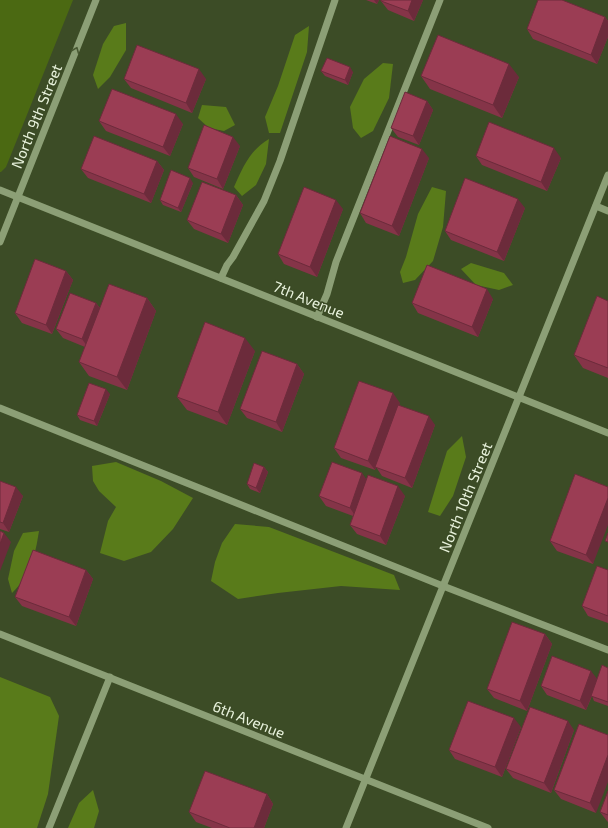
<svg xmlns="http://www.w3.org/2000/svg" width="608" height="828" viewBox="0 0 608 828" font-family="'Exo 2',sans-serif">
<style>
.green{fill:#4b6912}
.forest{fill:#597b1a}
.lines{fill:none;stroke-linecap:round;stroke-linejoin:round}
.minor{stroke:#8c9f76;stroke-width:7}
.wall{fill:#853448}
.shaded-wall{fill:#6c2b3b}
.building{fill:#9b3d54;stroke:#6c2b3b}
.oneway{stroke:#485832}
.labels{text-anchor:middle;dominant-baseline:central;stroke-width:3;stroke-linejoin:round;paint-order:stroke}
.street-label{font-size:15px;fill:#e9f3dd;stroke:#3c4c26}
</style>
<rect width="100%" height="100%" fill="#3c4c26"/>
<!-- green -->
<polygon class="green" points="0,0 73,0 6,167 1,172 0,172"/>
<!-- forest -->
<g class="forest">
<polygon points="126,23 126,50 110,77 98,89 93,75 103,44 114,26"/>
<polygon points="309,26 307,52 280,133 269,133 265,117 278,86 295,35"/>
<polygon points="383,63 393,64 389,98 373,131 361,138 353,128 350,107 364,79"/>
<polygon points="202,105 226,107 235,125 224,131 209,128 198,118"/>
<path d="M269,139L266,164L256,185L242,196L234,187C243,167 250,150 269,139Z"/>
<polygon points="432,187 446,191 443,227 433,261 415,280 403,283 400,272 406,257 418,214"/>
<polygon points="471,263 504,273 513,285 499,290 476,285 461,269"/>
<polygon points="462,436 466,457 453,496 440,516 428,512 447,451"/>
<polygon points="116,462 161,481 193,498 173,529 151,552 124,561 100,553 108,521 116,507 99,491 93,481 92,466"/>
<polygon points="235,524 269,527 394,575 400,590 341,586 278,593 238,599 211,581 215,562 222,543"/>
<path d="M39,531C35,556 31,574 12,593L8,579L14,551L23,533Z"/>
<polygon points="0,677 50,697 59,716 48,794 37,828 0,828"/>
<polygon points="93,790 99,811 94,828 68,828 79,803"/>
</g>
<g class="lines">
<!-- minor -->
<g class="minor">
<polyline points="0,190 608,433"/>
<polyline points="596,206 608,211"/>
<polyline points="0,242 96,0"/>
<polyline points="221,278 227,265 233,257 264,201 280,161 335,0"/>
<polyline points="317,317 327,294 336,262 440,0"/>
<polyline points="0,408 443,586 608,650"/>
<polyline points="0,634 488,828"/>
<polyline points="49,828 110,677"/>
<polyline points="346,828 608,175"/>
</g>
</g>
<!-- wall -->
<g class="wall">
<polygon points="366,0 379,0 377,4"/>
<polygon points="423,0 414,21 388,10 381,1"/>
<polygon points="605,17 608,21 608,37 597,64 533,39 527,29"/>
<polygon points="321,71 353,72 348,85 325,76"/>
<polygon points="421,76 519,77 502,118 430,89"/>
<polygon points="124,79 206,79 192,113 131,88"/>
<polygon points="427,101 433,110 419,145 398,137 391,128"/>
<polygon points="99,121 183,124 170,156 106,131"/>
<polygon points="240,146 223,189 194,177 188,168"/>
<polygon points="476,156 561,158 547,191 482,165"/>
<polygon points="429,158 399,236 366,223 360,213"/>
<polygon points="157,161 164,170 151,203 88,178 81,169"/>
<polygon points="193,183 181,212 163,205 160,200"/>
<polygon points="236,195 243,205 228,243 194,229 187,220"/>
<polygon points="525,208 504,261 451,240 445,231"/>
<polygon points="343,209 317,277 284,264 278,254"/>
<polygon points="66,271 73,280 52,334 22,323 15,313"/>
<polygon points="147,298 156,311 127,390 89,376 79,362 85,347 63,338 56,329 96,303 100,308"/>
<polygon points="493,299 478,337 418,313 412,303"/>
<polygon points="608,301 608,378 583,368 574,355"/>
<polygon points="255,351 227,425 187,410 177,397"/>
<polygon points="297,364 304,374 282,432 247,418 240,409"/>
<polygon points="110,394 97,426 80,420 77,415"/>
<polygon points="400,403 399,405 435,425 412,488 382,476 376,467 375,470 341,458 334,448"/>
<polygon points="264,467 268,472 260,493 250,489 247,484"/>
<polygon points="367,479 405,496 386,545 357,534 350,525 353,516 326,506 319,496"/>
<polygon points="0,481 23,496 9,532 0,529"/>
<polygon points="608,487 593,564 557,551 550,541"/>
<polygon points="86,570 93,579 76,626 22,606 15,597"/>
<polygon points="608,570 608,623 588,616 582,606"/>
<polygon points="545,634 552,644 527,711 494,698 487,689"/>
<polygon points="608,668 608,706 594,701 592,696 586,710 547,695 541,686 597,679"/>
<polygon points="579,724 596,813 561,799 554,790"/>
<polygon points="521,727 502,777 455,759 449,750"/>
<polygon points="574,730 551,793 513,778 506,769"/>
<polygon points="267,794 273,804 264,828 212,828 196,822 189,812"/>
<polygon points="600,812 608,815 608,822 607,821"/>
</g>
<!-- shaded-wall -->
<g class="shaded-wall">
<polygon points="374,0 379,0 377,4"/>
<polygon points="412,0 423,0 414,21 408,11"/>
<polygon points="605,17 608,21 608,37 597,64 591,55"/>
<polygon points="509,64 519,77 502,118 493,105"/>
<polygon points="350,67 353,72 348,85 345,80"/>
<polygon points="199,69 206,79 192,113 186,103"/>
<polygon points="427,101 433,110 419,145 413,136"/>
<polygon points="176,114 183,124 170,156 163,147"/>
<polygon points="233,137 240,146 223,189 217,179"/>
<polygon points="554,148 561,158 547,191 541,182"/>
<polygon points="422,149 429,158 399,236 392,226"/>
<polygon points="157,161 164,170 151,203 144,194"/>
<polygon points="190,178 193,183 181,212 178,208"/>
<polygon points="236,195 243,205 228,243 221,234"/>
<polygon points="518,199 525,208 504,261 497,252"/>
<polygon points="336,200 343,209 317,277 310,267"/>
<polygon points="66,271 73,280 52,334 46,325"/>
<polygon points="487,289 493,299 478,337 472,327"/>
<polygon points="147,298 156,311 127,390 117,377"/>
<polygon points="96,303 103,312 89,349 82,339"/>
<polygon points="245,338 255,351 227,425 218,412"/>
<polygon points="297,364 304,374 282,432 276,422"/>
<polygon points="106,389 110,394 97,426 94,421"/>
<polygon points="393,393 400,403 375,470 368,461"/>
<polygon points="429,416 435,425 412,488 405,478"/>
<polygon points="264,467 268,472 260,493 256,488"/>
<polygon points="362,473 369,483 356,517 350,508"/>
<polygon points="398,486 405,496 386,545 380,536"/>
<polygon points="16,487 23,496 9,532 3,523"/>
<polygon points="608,498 608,525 593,564 586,555"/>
<polygon points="4,533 11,542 0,571 0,544"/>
<polygon points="86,570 93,579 76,626 69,617"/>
<polygon points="545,634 552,644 527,711 520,701"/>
<polygon points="591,671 598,680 586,710 580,701"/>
<polygon points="514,718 521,727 502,777 495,767"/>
<polygon points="568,721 574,730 551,793 544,783"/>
<polygon points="608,755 608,782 596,813 590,803"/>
<polygon points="267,794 273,804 264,828 254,828"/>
</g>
<!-- building -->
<g class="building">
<polygon points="381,0 412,0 408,11 381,1"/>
<polygon points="538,0 562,0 605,17 591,55 527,29"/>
<polygon points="438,35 509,64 493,105 421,76"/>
<polygon points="137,45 199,69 186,103 124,79"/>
<polygon points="327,58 350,67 345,80 321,71"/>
<polygon points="112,89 176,114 163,147 99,121"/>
<polygon points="405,92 427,101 413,136 391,128"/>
<polygon points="489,122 554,148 541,182 476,156"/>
<polygon points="204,125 233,137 217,179 188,168"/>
<polygon points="94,136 157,161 144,194 81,169"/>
<polygon points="390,136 422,149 392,226 360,213"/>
<polygon points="171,170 190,178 178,208 160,200"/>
<polygon points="465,178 518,199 497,252 445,231"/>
<polygon points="202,182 236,195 221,234 187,220"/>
<polygon points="304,187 336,200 310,267 278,254"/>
<polygon points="35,259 66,271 46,325 15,313"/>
<polygon points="427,265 487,289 472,327 412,303"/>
<polygon points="109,284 147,298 117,377 79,362"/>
<polygon points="70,293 96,303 82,339 56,329"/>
<polygon points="597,296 608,301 608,368 574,355"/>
<polygon points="205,322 245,338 218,412 177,397"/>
<polygon points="262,351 297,364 276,422 240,409"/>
<polygon points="359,381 393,393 368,461 334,448"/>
<polygon points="89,383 106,389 94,421 77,415"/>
<polygon points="398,405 429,416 405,478 375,467"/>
<polygon points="332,462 362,473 350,508 319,496"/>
<polygon points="254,463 264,467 256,488 247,484"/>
<polygon points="575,474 608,487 608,498 586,555 550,541"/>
<polygon points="368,475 398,486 380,536 350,525"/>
<polygon points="0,481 16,487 3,523 0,522"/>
<polygon points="0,531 4,533 0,544"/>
<polygon points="608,533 608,542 605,541"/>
<polygon points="33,550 86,570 69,617 15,597"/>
<polygon points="597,566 608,570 608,616 582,606"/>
<polygon points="512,622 545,634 520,701 487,689"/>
<polygon points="552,656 591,671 580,701 541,686"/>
<polygon points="602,665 608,668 608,702 591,696"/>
<polygon points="468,701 514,718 495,767 449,750"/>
<polygon points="530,707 568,721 544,783 506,769"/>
<polygon points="579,724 608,735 608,755 590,803 554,790"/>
<polygon points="205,771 267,794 254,828 230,828 189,812"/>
<polygon points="608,791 608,815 600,812"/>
</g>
<!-- one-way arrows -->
<defs><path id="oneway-chevron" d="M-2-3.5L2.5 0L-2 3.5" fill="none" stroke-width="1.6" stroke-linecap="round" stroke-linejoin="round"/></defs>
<use class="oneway" href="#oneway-chevron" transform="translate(76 50) rotate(-68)"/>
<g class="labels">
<!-- street labels -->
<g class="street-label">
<text transform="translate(36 116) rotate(-68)">North 9th Street</text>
<text transform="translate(309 299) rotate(22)">7th Avenue</text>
<text transform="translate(465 497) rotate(-68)">North 10th Street</text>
<text transform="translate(249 719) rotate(22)">6th Avenue</text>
</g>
</g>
</svg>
